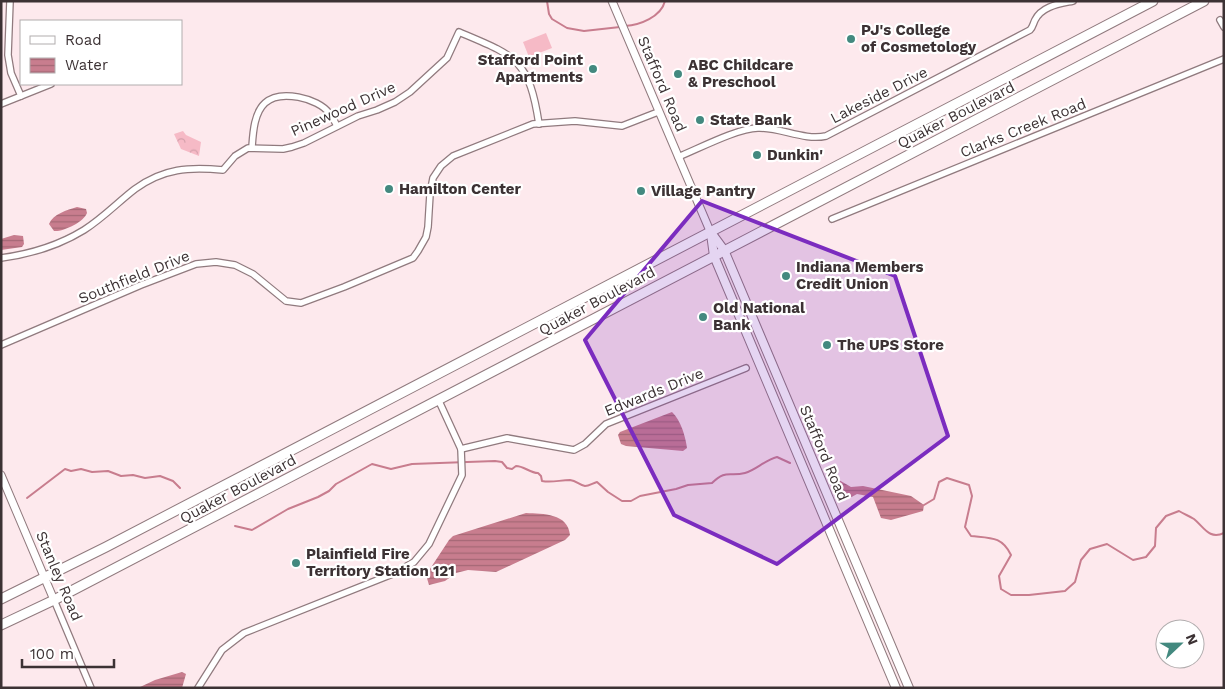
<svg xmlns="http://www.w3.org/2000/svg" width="1225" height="689" viewBox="0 0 1225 689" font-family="'Work Sans',sans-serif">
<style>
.park{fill:url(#park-crowns)}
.pitch{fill:#f6bac6}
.water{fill:url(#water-rules)}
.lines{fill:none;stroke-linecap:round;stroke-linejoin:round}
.stream{stroke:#c87d8e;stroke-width:2}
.minor-casing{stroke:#907a7e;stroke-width:8}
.tertiary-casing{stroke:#907a7e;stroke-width:9}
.secondary-casing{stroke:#907a7e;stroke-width:10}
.primary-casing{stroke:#907a7e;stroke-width:11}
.minor{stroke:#fff;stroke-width:5.5}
.tertiary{stroke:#fff;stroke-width:7}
.secondary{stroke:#fff;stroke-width:8}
.primary{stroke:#fff;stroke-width:9}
.marked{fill:#7b2cbf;fill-opacity:0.2;stroke:#7b2cbf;stroke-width:4;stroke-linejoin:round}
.poi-dot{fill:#43897f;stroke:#fff;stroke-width:2}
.labels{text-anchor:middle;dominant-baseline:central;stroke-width:4.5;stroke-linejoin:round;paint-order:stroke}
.poi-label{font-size:15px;font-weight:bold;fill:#3c3234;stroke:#fff;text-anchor:start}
.street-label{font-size:15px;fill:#3c3234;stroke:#fff}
</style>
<defs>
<pattern id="park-crowns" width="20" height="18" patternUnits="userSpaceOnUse" patternTransform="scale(1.25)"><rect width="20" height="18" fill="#f6bac6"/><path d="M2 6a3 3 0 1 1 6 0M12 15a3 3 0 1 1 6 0" fill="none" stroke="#d4a0ab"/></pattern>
<pattern id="water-rules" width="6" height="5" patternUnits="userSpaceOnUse" patternTransform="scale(1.25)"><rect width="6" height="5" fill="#c87d8e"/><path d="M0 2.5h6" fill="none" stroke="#a46775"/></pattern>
</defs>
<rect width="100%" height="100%" fill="#fde9ed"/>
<!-- park -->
<polygon class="park" points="183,131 186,135 201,142 199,156 181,149 174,134"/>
<!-- pitch -->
<polygon class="pitch" points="546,33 552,48 529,57 523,42"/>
<!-- water -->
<g class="water">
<path d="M77,207L86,209L87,213C84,222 63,232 54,231L49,224C53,214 67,210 77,207Z"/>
<polygon points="14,235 23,236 24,244 22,247 1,250 1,239"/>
<path d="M672,412C681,421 685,435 687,448L683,451L626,446L621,444L618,435L620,432Z"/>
<polygon points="839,480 851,487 863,486 911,496 924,505 923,511 891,520 881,518 873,497 857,494 846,500 836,488"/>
<path d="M526,513C543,514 568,513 570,535L565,540L496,572L468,570L456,573L445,581L429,585L426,575L449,540L453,536Z"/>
<polygon points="182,672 186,674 182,688 138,688 155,680"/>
</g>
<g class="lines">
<!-- stream -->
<g class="stream">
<polyline points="547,1 549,14 552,19 567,28 584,31 620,27"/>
<path d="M625,26C640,25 661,17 665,1"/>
<polyline points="27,498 65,469 71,471 81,469 92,472 108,471 121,476 133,475 145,478 160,476 173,481 180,488"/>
<path d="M924,505L934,499L939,482L947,478L969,485L972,496L965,527L971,536C990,538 1002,536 1011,555L999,576L1001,589L1011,595H1029L1065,591L1075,582L1081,560L1090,549L1107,544L1133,560L1146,557L1155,546L1156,528L1166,516L1179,511C1184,514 1189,516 1194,519C1204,527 1209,540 1224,533"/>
<path d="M235,526L252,530L288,509L318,497L329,491L336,484L372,464L391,469L412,464L495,461L502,462L507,468L512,469L516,466C524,466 530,473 538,473L541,476L542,481C552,483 560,480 570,480C577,481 579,485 585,486C589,486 593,483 597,482L608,492L622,501H631L640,496L676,489L688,485L712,483C726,469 729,477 745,473C756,470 765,460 777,457L790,463"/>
</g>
<defs>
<g id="minor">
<polyline points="10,1 8,55 11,73 21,96"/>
<polyline points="1220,20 1224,27"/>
<polyline points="1,104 51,84"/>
<path d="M252,147C253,133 254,113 265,103C280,89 318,98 329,113C332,116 335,122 337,126"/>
<path d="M678,157C698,149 738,128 758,128C780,127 804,141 826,136L1030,30C1033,27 1033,24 1035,20C1042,6 1059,4 1073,1"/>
<polyline points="832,219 1224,59"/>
<path d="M1,258C31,254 58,246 84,230C103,218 118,202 135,189C164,168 189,167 223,170L235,156L248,148L283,149L292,147L304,143L358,116L377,110L395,102L410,92L447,58L459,32C516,56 529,59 539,124"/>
<polyline points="1,345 141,285 196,264 216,262 235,265 253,274 286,301 301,303 344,287 413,258 418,251 426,237 428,227 430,194 433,178 441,166 453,156 533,124 575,121 622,126 658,112"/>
<polyline points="438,399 461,449 507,438 574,450 585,444 606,424 746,368"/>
<polyline points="54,600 91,688"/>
<polyline points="198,688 222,650 244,633 395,573 414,562 429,544 462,475 461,449"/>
</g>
<g id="tertiary">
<polyline points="612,1 710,231"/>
<polyline points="1,475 54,600"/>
</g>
<g id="secondary">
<polyline points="710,231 724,250 909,688"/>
<polyline points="711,234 714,256 896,688"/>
</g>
<g id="primary">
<polyline points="1,599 106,547 1153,1"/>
<polyline points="1,625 54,600 1204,1"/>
</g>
</defs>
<!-- minor casing -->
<use href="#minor" class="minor-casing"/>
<!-- tertiary casing -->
<use href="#tertiary" class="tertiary-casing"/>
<!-- secondary casing -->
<use href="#secondary" class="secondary-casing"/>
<!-- primary casing -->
<use href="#primary" class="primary-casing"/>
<!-- minor -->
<use href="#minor" class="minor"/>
<!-- tertiary -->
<use href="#tertiary" class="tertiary"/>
<!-- secondary -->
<use href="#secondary" class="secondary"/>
<!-- primary -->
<use href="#primary" class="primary"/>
</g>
<!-- marked area -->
<path class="marked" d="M702,201L895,276L948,436L777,564L674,515L585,340Z"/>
<!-- markers -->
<g class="poi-dot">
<circle cx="851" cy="39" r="5"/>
<circle cx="593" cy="69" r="5"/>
<circle cx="678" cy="74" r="5"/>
<circle cx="700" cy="120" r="5"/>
<circle cx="757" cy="155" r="5"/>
<circle cx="389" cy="189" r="5"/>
<circle cx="641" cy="191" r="5"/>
<circle cx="786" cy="276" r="5"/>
<circle cx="703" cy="317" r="5"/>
<circle cx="827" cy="345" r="5"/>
<circle cx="296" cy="563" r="5"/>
</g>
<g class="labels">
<!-- poi labels -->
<g class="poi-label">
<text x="861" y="30">PJ's College<tspan x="861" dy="17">of Cosmetology</tspan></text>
<text x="583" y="60" text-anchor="end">Stafford Point<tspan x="583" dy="17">Apartments</tspan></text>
<text x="688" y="65">ABC Childcare<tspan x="688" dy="17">&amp; Preschool</tspan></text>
<text x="710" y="120">State Bank</text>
<text x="767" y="155">Dunkin'</text>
<text x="399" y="189">Hamilton Center</text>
<text x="651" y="191">Village Pantry</text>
<text x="796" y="267">Indiana Members<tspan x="796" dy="17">Credit Union</tspan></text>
<text x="713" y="308">Old National<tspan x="713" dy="17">Bank</tspan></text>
<text x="837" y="345">The UPS Store</text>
<text x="306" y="554">Plainfield Fire<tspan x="306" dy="17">Territory Station 121</tspan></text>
</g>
<!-- street labels -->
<g class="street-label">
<text transform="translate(662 84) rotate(67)">Stafford Road</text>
<text transform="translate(879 95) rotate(-27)">Lakeside Drive</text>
<text transform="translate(343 109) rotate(-24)">Pinewood Drive</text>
<text transform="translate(956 115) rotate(-27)">Quaker Boulevard</text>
<text transform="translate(1023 128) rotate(-22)">Clarks Creek Road</text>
<text transform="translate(134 277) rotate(-22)">Southfield Drive</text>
<text transform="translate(597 301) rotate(-28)">Quaker Boulevard</text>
<text transform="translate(654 392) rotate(-22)">Edwards Drive</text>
<text transform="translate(824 453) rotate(67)">Stafford Road</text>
<text transform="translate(238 489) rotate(-28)">Quaker Boulevard</text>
<text transform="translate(59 576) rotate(67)">Stanley Road</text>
</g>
</g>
<!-- border -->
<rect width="1225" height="689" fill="none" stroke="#3c3234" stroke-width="5"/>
<!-- legend -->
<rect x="20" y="20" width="162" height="65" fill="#ffffff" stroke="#b1adae"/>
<rect x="30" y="36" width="25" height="8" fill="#ffffff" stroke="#b1adae"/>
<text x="65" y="45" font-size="15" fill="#3c3234">Road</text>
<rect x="30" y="58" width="25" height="15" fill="url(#water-rules)" stroke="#b1adae"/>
<text x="65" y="70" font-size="15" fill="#3c3234">Water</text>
<!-- north arrow -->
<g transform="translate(1180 644) rotate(68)"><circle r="24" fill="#ffffff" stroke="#b1adae"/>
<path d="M0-4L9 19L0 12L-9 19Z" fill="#43897f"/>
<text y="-8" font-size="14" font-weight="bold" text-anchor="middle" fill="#3c3234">N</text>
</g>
<!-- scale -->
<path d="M22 659v8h92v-8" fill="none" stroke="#3c3234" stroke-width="2.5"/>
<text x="30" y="659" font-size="15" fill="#3c3234" stroke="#ffffff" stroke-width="4" paint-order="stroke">100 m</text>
</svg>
